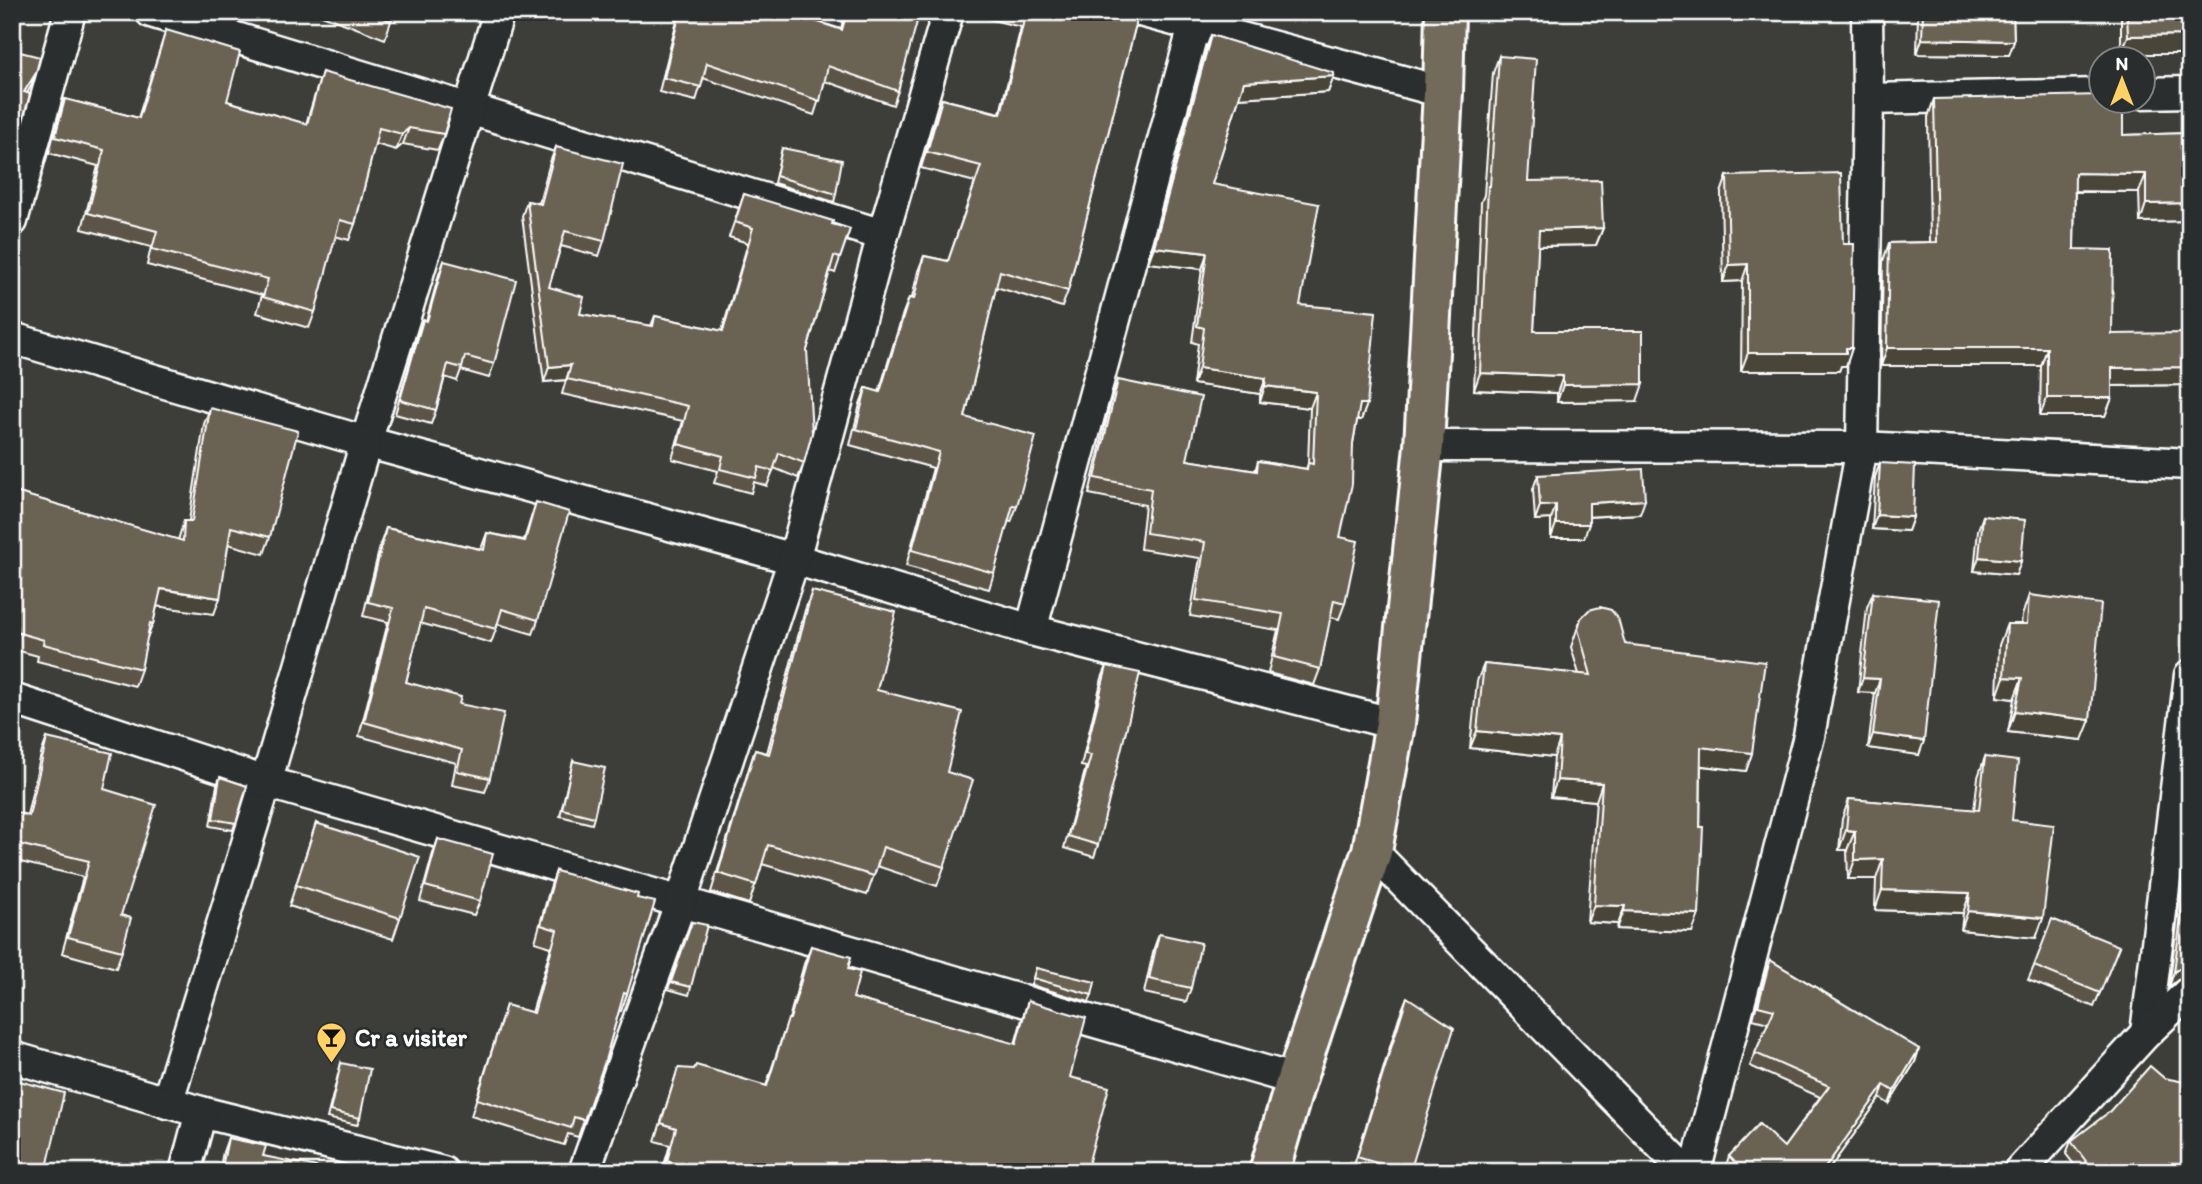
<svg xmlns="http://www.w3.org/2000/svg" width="2202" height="1184" viewBox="0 0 2202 1184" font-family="Itim,sans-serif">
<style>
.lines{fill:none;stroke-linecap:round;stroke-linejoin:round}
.minor-casing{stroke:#fff;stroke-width:35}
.trunk-casing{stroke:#fff;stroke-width:44}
.minor{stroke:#2a2d2e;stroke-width:30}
.trunk{stroke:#726b5a;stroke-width:38}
.wall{fill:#5b5447;stroke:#fff;stroke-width:2}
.shaded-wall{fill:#4a4539;stroke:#fff;stroke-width:2}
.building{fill:#6a6252;stroke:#fff;stroke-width:2}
.labels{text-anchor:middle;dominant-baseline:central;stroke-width:5;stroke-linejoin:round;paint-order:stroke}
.poi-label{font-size:24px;font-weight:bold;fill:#fff;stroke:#2a2d2e;text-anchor:start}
</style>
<rect width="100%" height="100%" fill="#3d3d39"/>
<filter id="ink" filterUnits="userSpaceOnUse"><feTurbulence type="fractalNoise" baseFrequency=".0143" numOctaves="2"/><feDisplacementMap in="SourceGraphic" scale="14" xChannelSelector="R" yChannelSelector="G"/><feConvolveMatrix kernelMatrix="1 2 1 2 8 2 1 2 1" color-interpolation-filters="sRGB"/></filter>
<g filter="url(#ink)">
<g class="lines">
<defs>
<g id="minor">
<polyline points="151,12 883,235"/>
<polyline points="499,12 366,442 794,559 1031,630 1395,724"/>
<polyline points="1144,12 1443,92"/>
<polyline points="2142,93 2190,92"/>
<polyline points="1868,99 2100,94"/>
<polyline points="12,221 70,12"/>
<polyline points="12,338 366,442 266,782 167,1103"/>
<polyline points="1424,446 1862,447 2190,464"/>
<polyline points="1031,630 1194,26"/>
<polyline points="12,699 266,782 1296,1080"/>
<polyline points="1372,851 1687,1172"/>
<polyline points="2146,1033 2190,675"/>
<polyline points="12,1057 201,1112 443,1172"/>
<polyline points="185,1172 201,1112"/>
<polyline points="584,1172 681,901 794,559 883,235 948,12"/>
<polyline points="1695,1172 1809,736 1862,447 1868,99 1867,12"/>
<polyline points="2019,1172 2146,1033 2190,991"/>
</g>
<polyline id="trunk" points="1269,1172 1296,1080 1372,851 1395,724 1424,446 1443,92 1445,12"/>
</defs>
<!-- minor casing -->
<use href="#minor" class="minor-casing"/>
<!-- trunk casing -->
<use href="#trunk" class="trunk-casing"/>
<!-- minor -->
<use href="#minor" class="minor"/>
<!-- trunk -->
<use href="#trunk" class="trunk"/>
</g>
<!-- wall -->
<g class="wall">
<polygon points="314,12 394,12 385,39"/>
<polygon points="679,12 788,12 841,29 845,12 914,12 898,91 893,105 825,81 814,115 703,78 696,101 659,92"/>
<polygon points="973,12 1139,12 1068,291 1062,307 996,287 965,417 1017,506 1011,522 1008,521 994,573 989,589 906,566 933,468 850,445 860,404 866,388 879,392 903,313 909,298 912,298 918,271 924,256 948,261 975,182 921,168 942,99 1000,113 1021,27 972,15"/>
<polygon points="1918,12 2013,12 2014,41 2009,55 1917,54"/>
<rect x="2121" y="12" width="69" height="42"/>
<polygon points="166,30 227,101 306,124 322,72 444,134 438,150 403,144 396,150 375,144 355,224 349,240 335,236 315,312 309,328 257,313 262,295 147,265 151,247 82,229 98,166 49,153 59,115 65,99 138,118"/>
<polygon points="1211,35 1334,76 1328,92 1239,98 1212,184 1300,305 1367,404 1361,420 1357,420 1353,443 1340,537 1345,603 1339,619 1330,617 1320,669 1314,685 1268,673 1278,630 1190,616 1200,558 1140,549 1145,505 1089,494 1112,396 1118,380 1187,460 1255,471 1258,461 1306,469 1308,464 1310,408 1260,402 1260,394 1193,384 1198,344 1192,342 1202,269 1148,263 1205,51"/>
<polygon points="1499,56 1528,181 1603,228 1596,245 1538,246 1534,331 1637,401 1557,402 1557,393 1474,390 1481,202 1484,195 1493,73"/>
<polygon points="1934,99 2123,135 2190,133 2190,221 2140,222 2139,192 2075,192 2074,249 2112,334 2190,385 2112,386 2112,398 2105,416 2040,416 2041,366 1881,366 1883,261 1889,243 1930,242 1928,117"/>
<polygon points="556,147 604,241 599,256 561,246 549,287 580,314 651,326 655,316 722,331 748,243 729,237 744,194 850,229 835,273 830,271 807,350 804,463 798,478 774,468 767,486 754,482 751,493 714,483 718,471 672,459 683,421 562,394 566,380 544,382 522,216 527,201 539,203 550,162"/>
<polygon points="782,148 836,194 834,202 774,183"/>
<polygon points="1727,176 1843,244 1852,348 1846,366 1841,366 1839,371 1741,371 1742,281 1723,282 1721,193"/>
<polygon points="444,261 494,364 489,378 461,370 457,381 445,377 436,410 431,424 395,414 418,334 423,320 426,321 439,274"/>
<polygon points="210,408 270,537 264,554 228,544 214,614 157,606 153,624 146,640 141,669 135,686 37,661 38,656 12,649 12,491 178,540 184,521 189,521 204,424"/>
<polygon points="1880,463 1913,517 1908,531 1872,529 1875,477"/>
<polygon points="1538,475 1640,514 1589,517 1584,538 1551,538 1551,519 1535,520 1533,489"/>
<polygon points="536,502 538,620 533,634 498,624 491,643 420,623 406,682 459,704 490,778 485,792 452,785 456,763 359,736 388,622 363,616 381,542 386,528 481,549 487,533 524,540"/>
<polygon points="1983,516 2021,561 2016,575 1974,571 1978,530"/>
<polygon points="812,591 877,690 947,772 944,867 937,886 877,866 867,895 762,864 749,904 711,892 749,768 755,750 767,753 805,610"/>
<polygon points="1873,593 1919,755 1868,748 1875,693 1858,692 1867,607"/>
<polygon points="2029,595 2082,740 2008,732 2014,699 1997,697 1999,645 2007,624 2021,624 2022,616"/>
<polygon points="1581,618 1625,644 1752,753 1746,771 1701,766 1699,914 1692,932 1617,929 1618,924 1587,922 1596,801 1551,797 1554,757 1470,748 1477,681 1484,664 1579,674 1571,647"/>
<polygon points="1107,666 1098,845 1094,857 1064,848 1086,767 1081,766 1102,678"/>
<polygon points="47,738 104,789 121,915 122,951 116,968 62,953 83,877 12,860 12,811 27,815 41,754"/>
<polygon points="1985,757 2012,820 2043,918 2036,938 1961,930 1963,913 1875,910 1876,879 1848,879 1847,850 1839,850 1842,819 1849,799 1974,810 1978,777"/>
<polygon points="573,761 594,817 592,824 560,816"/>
<polygon points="220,777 247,786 233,830 210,826 217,785"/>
<polygon points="316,823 400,918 393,939 289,906"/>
<polygon points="438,839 480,901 474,915 420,901 433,853"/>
<polygon points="2190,848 2185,974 2169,987 2185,861"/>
<polygon points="556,871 627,994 621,1011 619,1011 604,1064 578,1137 568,1134 564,1145 471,1116 506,1005 532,1013 551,947 535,942 550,888"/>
<polygon points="692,922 691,987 689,995 668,989"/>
<polygon points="1159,934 1191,988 1186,1002 1144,993 1154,948"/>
<polygon points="811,946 848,969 853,998 1015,1044 1022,1019 1028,1001 1070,1077 1086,1172 662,1172 670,1145 655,1141 678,1068 766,1086 782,1037 789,1019 804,964"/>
<polygon points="2119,946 2094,1007 2028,980 2034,966"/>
<polygon points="1770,960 1919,1049 1915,1062 1889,1104 1880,1098 1827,1172 1727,1172 1725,1169 1729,1156 1784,1147 1820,1097 1750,1066 1768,1023 1753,1019 1765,973"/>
<polygon points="1036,968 1092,995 1089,1002 1031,985"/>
<polygon points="1407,997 1410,1172 1352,1172 1399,1017"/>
<polygon points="341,1063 360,1118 357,1125 327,1118"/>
<polygon points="228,1138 263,1156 327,1172 219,1172 223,1152"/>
<polygon points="2071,1141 2190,1172 2080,1172 2066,1154"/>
</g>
<!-- shaded-wall -->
<g class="shaded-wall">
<polygon points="2190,35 2190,54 2121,54 2128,36"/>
<polygon points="1922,39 2014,41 2009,55 1917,54"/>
<polygon points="36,73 31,86 20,105 24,92"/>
<polygon points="1334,76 1328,92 1238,98 1244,82"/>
<polygon points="409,128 403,144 396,150 402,134"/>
<polygon points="2075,173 2146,174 2139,192 2069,191"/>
<polygon points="2190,203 2190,221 2140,222 2146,204"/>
<polygon points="1603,228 1596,245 1533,246 1539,230"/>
<polygon points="1154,247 1207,253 1202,269 1148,263"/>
<polygon points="1748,264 1742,281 1723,282 1729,265"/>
<polygon points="1852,348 1846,366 1841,366 1839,371 1741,371 1748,353"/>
<polygon points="1887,348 2047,348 2041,366 1881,366"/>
<polygon points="571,365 566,380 544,382 549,367"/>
<polygon points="2190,367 2190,385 2106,386 2112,368"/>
<polygon points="1199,368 1266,378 1260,394 1193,384"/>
<polygon points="1480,373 1563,376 1557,393 1474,390"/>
<polygon points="1643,384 1637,401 1557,402 1563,385"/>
<polygon points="1265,386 1316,392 1310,408 1260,402"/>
<polygon points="2047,398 2112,398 2105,416 2040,416"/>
<polygon points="1360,404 1367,404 1361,420 1354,420"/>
<polygon points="1645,500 1640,514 1584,517 1589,503"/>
<polygon points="1556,505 1551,519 1535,520 1540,506"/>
<polygon points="1877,515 1913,517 1908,531 1872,529"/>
<polygon points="1556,524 1589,524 1584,538 1551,538"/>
<polygon points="1979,557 2021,561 2016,575 1974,571"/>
<polygon points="161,589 220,598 214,614 155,606"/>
<polygon points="2004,677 2022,678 2014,699 1997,697"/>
<polygon points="1863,678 1880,679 1875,693 1858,692"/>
<polygon points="2015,711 2090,720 2082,740 2008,732"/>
<polygon points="1477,731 1560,739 1554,757 1470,748"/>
<polygon points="1873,734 1924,741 1919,755 1868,748"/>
<polygon points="1701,747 1752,753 1746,771 1695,765"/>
<polygon points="1557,780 1602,783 1596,801 1551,797"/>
<polygon points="1846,830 1855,831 1847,850 1839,850"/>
<polygon points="1883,859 1876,879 1848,879 1855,860"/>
<polygon points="1882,890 1970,893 1963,913 1875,910"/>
<polygon points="1594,905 1625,906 1618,924 1587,922"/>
<polygon points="1624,911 1699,914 1692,932 1617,929"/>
<polygon points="1968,911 2043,918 2036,938 1961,930"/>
<polygon points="2190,961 2190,974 2185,974 2169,987 2174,972"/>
<polygon points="1919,1049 1915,1062 1889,1104 1894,1091"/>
<polygon points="1884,1085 1880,1098 1827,1172 1822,1172"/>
</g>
<!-- building -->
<g class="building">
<polygon points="369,12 394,12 391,21"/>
<polygon points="680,12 788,12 842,30 847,12 914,12 911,20 917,22 898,91 828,66 820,101 707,63 701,87 664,78"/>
<polygon points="1026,12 1139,12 1068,291 1000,271 965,417 1036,436 1017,506 1013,505 994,573 912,550 939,452 856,429 866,388 880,392 909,298 914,299 924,256 948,261 981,166 927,152 942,99 1001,114"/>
<polygon points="1923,12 2013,12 2014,41 1922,39"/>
<polygon points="2127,12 2190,12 2190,35 2128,36"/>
<polygon points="166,30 240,52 227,101 307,124 322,72 451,109 444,134 409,128 402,134 379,128 355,224 340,220 315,312 263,297 268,279 152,249 157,231 88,213 104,150 55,137 65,99 139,118"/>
<polygon points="1211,35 1334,73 1334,76 1244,82 1212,184 1319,204 1300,305 1376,312 1367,404 1360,404 1353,443 1352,484 1340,537 1358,541 1345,603 1334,600 1320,669 1274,657 1283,614 1196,600 1205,542 1146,533 1151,489 1095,478 1118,380 1201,397 1187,460 1257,471 1258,461 1307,469 1308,463 1313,464 1316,392 1265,386 1266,378 1199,368 1204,328 1197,326 1207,253 1154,247"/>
<polygon points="12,50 40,57 36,73 24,92 30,94 12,159"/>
<polygon points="1499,56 1536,59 1528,181 1601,180 1603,228 1539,230 1534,331 1643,331 1643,384 1563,385 1563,376 1480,373 1488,186 1490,186"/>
<polygon points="2101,95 2101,102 2123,102 2123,135 2190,133 2190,203 2146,204 2146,174 2075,173 2074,249 2113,250 2112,334 2190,333 2190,367 2112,368 2112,398 2047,398 2047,348 1887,348 1889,243 1937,242 1934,99"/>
<polygon points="556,147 623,164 604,241 565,231 549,287 584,297 580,314 653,326 655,316 723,331 753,228 735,222 744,194 833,221 832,224 850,229 840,258 834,256 807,350 812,433 804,463 779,453 773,471 759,467 756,478 720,469 723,456 678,444 688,406 567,379 571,365 549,367 527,201 541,204"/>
<polygon points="782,148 842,160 836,194 776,176"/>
<polygon points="1841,173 1843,244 1854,244 1852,348 1846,348 1846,353 1748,353 1748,264 1729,265 1727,176"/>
<polygon points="444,261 516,280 494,364 465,356 462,368 448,364 436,410 400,400 423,320 427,321"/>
<polygon points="210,408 298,431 270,537 231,527 220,598 161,589 153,624 150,623 141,669 43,644 44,640 12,631 12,491 183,541 184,521 192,521"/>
<polygon points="1880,463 1915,465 1913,517 1877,515"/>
<polygon points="1643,469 1645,500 1589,503 1589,524 1556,524 1556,505 1540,506 1538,475"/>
<polygon points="536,502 569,512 538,620 502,609 496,629 424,609 406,682 461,697 459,704 504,713 490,778 457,771 462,750 364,722 393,608 368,602 386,528 484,550 487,533 525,541"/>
<polygon points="1983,516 2025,520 2021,561 1979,557"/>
<polygon points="812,591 896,612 877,690 962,712 947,772 973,780 944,867 883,847 874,876 768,845 756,885 718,873 755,750 769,754"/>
<polygon points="1873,593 1939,600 1924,741 1873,734 1880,679 1863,678"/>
<polygon points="2029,595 2101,604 2090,720 2015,711 2022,678 2004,677 2007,624 2027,624"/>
<polygon points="1600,607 1611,610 1618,618 1625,644 1765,662 1752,753 1701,747 1700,827 1703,827 1699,914 1624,911 1625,906 1594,905 1602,783 1557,780 1560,739 1477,731 1484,664 1591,675 1578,629 1581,618 1589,610"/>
<polygon points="1107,666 1140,673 1098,845 1068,836 1091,755 1085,754"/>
<polygon points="47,738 112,753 104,789 156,805 121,915 131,918 122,951 68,937 89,861 14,843 12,849 12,811 29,816"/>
<polygon points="1985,757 2018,761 2012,820 2054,825 2043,918 1968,911 1970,893 1882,890 1883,859 1855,860 1855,831 1846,830 1849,799 1979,810"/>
<polygon points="573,761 605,768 594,817 562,809"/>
<polygon points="220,777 247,786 236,823 213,819"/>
<polygon points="316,823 420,857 400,918 296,885"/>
<polygon points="438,839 493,854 480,901 425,886"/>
<polygon points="2190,848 2190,961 2174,972"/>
<polygon points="556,871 638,894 637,898 655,902 627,994 624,993 604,1064 584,1120 574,1117 571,1128 477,1099 506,1005 534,1013 557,930 541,925"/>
<polygon points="2052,919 2119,946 2100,993 2034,966"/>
<polygon points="692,922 707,925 691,987 671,982"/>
<polygon points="1159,934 1201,943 1191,988 1149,979"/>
<polygon points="811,946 851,957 848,969 860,972 853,998 1016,1044 1028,1001 1086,1018 1070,1077 1109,1087 1086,1172 696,1172 696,1170 667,1161 676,1128 661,1123 678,1068 694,1069 696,1065 767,1086 788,1019 790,1019"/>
<polygon points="1770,960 1919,1049 1894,1091 1884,1085 1822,1172 1744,1172 1729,1156 1759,1124 1784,1147 1829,1086 1755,1053 1774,1010 1758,1006"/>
<polygon points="1036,968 1095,982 1092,995 1033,978"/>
<polygon points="1407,997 1454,1028 1410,1172 1406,1172 1357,1157"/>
<polygon points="341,1063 370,1069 360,1118 330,1111"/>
<polygon points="2150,1066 2164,1078 2190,1083 2190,1172 2094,1172 2071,1141 2109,1112"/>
<polygon points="12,1079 64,1093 46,1172 12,1171"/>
<polygon points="228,1138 266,1146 263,1156 328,1169 327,1172 221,1172"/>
</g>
</g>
<!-- icons -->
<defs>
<symbol id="bar-pin" viewBox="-11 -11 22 30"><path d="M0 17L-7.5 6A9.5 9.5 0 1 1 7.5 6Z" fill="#ffd166" stroke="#2a2d2e"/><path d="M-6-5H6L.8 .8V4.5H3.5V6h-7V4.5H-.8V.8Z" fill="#111"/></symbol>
</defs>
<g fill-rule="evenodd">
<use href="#bar-pin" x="314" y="1020" width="35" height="47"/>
</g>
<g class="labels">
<!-- poi labels -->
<g class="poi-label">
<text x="355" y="1037">Cr a visiter</text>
</g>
</g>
<!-- margin -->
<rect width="2202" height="1184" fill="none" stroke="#2a2d2e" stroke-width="42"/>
<rect x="21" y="21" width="2160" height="1142" fill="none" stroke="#fff" stroke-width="2.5" filter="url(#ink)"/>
<!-- north arrow -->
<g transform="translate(2122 80)"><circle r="33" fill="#2a2d2e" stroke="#7f8182" stroke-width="2"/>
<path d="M0-5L12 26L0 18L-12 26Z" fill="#ffd166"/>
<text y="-10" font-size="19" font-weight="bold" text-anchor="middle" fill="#ffffff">N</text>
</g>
</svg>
